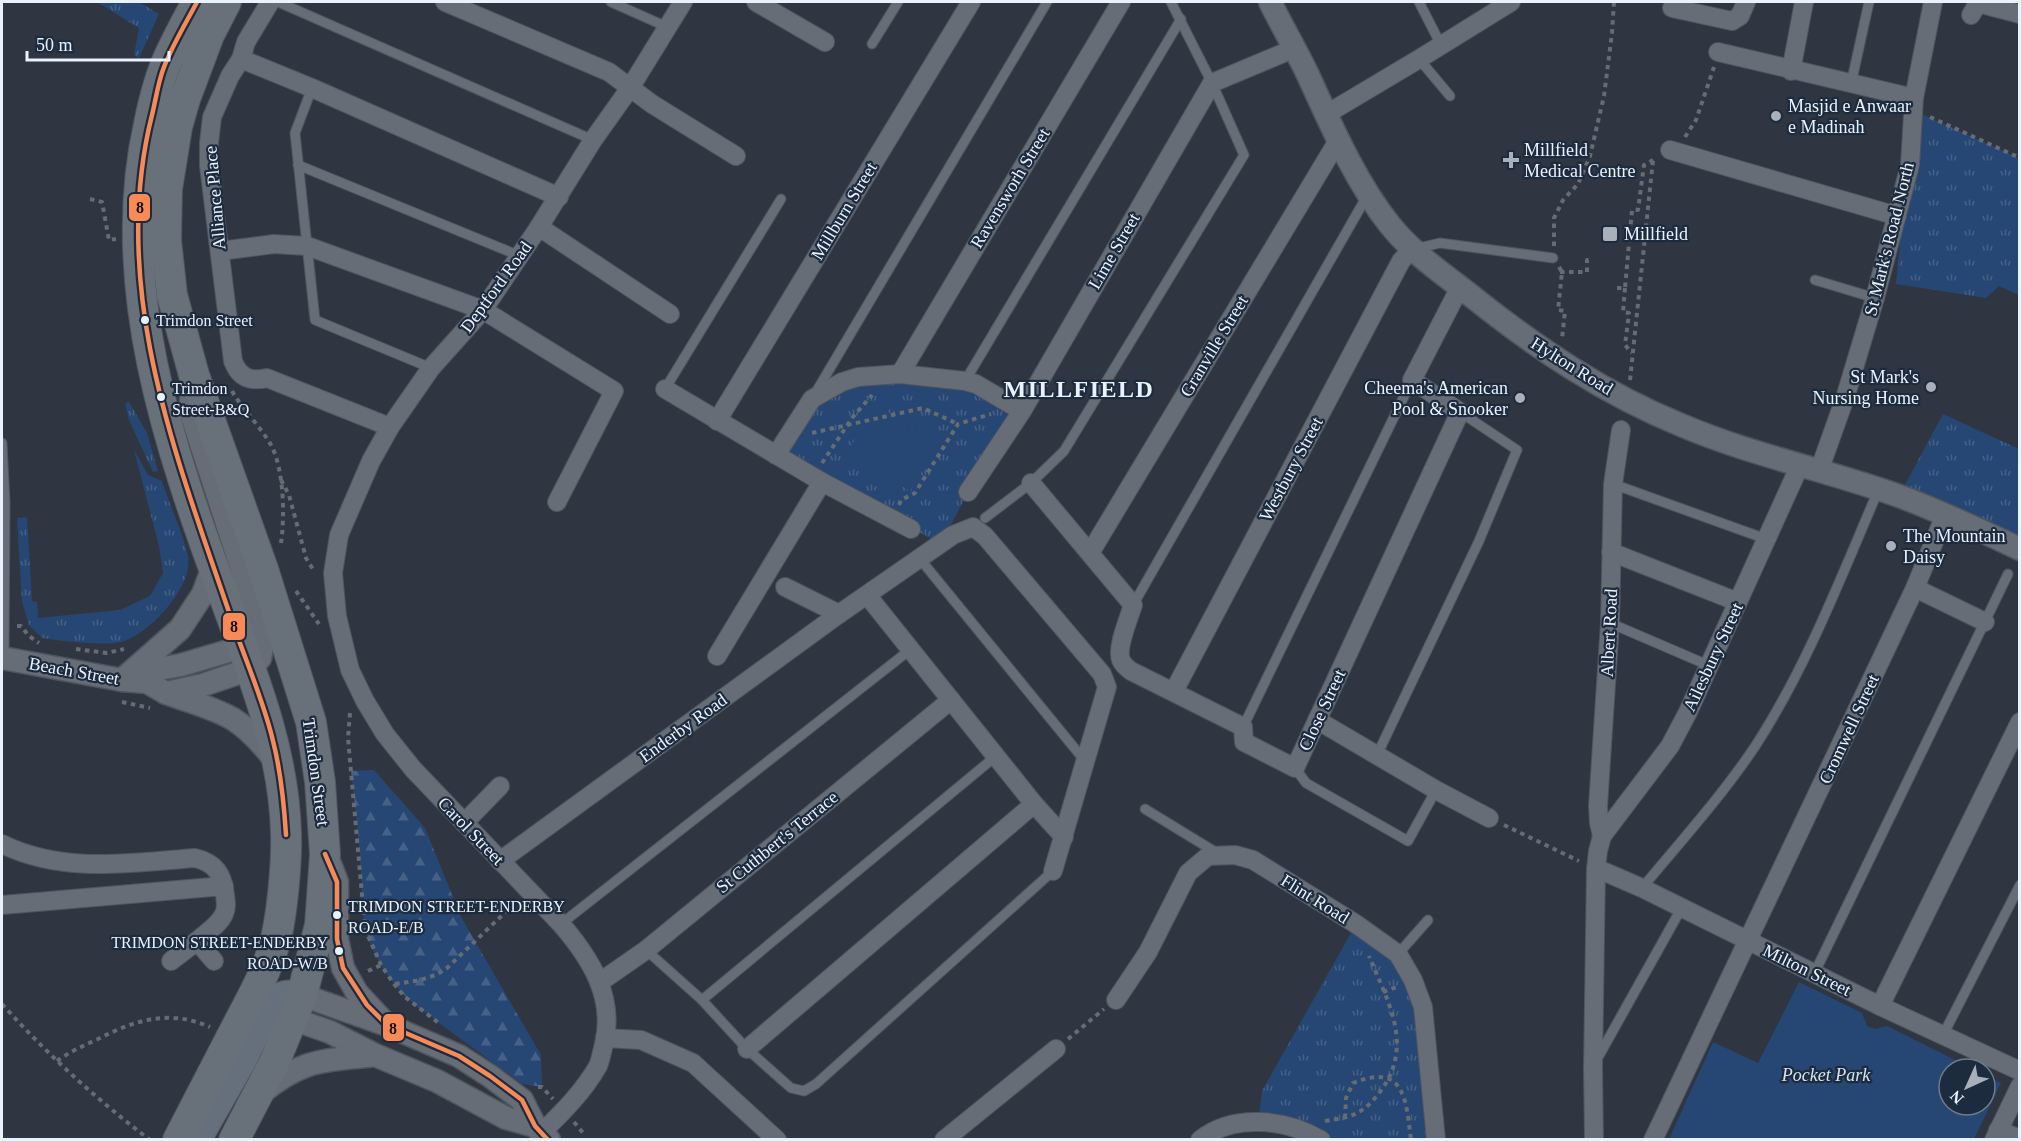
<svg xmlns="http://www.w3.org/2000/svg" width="2021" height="1141" viewBox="0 0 2021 1141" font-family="Georgia,serif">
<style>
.grass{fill:url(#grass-tufts)}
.forest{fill:url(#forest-firs)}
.park{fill:#264673}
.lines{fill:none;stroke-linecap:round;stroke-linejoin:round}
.service-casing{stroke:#4f555d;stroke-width:11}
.minor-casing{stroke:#4f555d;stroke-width:20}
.tertiary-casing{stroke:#4f555d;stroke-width:25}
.secondary-casing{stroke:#4f555d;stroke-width:28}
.trunk-casing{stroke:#4f555d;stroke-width:32}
.path{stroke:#656c74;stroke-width:4;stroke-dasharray:4.5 4.5;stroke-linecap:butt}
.service{stroke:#666d77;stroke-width:9}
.minor{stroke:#666d77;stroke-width:18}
.tertiary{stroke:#666d77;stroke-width:22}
.secondary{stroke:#666f7c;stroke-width:26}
.trunk{stroke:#68707a;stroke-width:30}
.bus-1-casing{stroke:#1d2b3f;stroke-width:9}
.bus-1{stroke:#f98a56;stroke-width:4.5}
.poi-dot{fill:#a9b0bb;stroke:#1d2b3f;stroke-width:2}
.bus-dot{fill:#eaf2fd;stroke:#1d2b3f;stroke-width:2}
.labels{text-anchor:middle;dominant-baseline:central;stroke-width:4.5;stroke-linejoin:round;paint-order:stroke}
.bus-label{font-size:16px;fill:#eaf2fd;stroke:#1d2b3f;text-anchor:start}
.poi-label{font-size:18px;fill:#eaf2fd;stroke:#1d2b3f;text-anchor:start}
.street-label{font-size:18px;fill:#eaf2fd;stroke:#1d2b3f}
.park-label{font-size:18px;font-style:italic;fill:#d6e2f4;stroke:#1d2b3f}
.district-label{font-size:24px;font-weight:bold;letter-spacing:1.5px;fill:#eaf2fd;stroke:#1d2b3f}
.line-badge{stroke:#1d2b3f;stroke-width:2}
.pale-badge-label{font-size:16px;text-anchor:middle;font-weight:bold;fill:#111}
</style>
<defs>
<pattern id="grass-tufts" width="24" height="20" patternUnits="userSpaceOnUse" patternTransform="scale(1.5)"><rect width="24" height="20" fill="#264673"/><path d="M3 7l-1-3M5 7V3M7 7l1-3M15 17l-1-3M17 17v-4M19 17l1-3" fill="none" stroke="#466188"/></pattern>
<pattern id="forest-firs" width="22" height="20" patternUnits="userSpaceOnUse" patternTransform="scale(1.5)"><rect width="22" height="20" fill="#264673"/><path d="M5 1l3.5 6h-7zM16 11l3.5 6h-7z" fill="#466188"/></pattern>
</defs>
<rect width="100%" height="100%" fill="#2f3641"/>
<!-- grass -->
<g class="grass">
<polygon points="97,2 139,2 159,14 139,58 134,55 139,28"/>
<polygon points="1913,110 2019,158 2019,295 1999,286 1986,298 1896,284"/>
<polygon points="943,377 1022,411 968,492 941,544 776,455 829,389"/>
<polygon points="129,402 147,433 158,471 153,472 129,420 125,403"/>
<polygon points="1943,414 2019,449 2019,549 1899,496"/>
<path d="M134,450L148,475L162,481C169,504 183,533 188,556C194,586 149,635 121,642C102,646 61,641 42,638L29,625L22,602L17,518L27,517L32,601L37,602L38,618L120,610L150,596L163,573L159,546Z"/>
<polygon points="1356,924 1413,980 1436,1139 1321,1139 1258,1123 1262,1091"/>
</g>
<!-- forest -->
<path class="forest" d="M374,770L425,828L461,917L541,1055L542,1087L522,1084L416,1006C389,983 366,949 363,913C361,899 362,885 361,872C359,838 355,804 351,771Z"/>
<!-- park -->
<g class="park">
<polygon points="876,405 939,443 910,491 847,453"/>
<polygon points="1799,982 1862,1013 1867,1026 1875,1029 1887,1026 1973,1069 1949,1069 1949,1105 1985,1105 1985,1075 2001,1083 1974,1139 1669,1139 1713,1042 1758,1063"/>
</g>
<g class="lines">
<defs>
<g id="service">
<polyline points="278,2 593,140"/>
<polyline points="611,2 667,27"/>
<polyline points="1419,2 1441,45"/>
<polyline points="872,44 898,2"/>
<polyline points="1419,59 1450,96"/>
<polyline points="1851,84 1869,2"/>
<polyline points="312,88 295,133 315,320 431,368"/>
<polyline points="298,165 520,256"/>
<polyline points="1414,249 1440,243 1553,258"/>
<polyline points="1815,280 1875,298"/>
<polyline points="965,381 1181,19"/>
<polyline points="665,389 781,199"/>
<polyline points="816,392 1047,2"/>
<polyline points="2,443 5,502 4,658"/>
<polyline points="1613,484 1766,539"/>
<polyline points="985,518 1031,483 1064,451 1244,155 1212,83 1171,2"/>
<polyline points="920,559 1085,761"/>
<polyline points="1133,605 1367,196"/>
<polyline points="1610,623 1710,666"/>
<polyline points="1243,727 1412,380"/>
<polyline points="1377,755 1479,541 1517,450 1460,412"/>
<polyline points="1295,768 1306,783 1408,841 1436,790"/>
<polyline points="1145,809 1217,853"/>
<path d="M1642,888C1681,841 1722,796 1756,745C1807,666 1841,577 1878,491"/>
<polyline points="561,924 911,649"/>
<polyline points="646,950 702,1000 747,1049 791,1088 804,1091 816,1084 1053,871"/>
<polyline points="1398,954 1428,920"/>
<polyline points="1814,974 2008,574"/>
<polyline points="702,1000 996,756"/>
<polyline points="1943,1035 2020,885"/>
<polyline points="1596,1061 1681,909"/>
</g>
<g id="minor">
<path d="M270,2L246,42L241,59L230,76L212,117L209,143V166L233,361C239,377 250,382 267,378L390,427"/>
<polyline points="445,2 609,72 652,104 736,156"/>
<polyline points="756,2 825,42"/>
<polyline points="1672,8 1732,21 1740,16 1746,2"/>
<polyline points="1971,15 1978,3 2020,14"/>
<polyline points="1718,52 1914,98"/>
<polyline points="241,59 312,88 559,197"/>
<polyline points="1791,71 1804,2"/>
<polyline points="1325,115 1419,59 1511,2"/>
<polyline points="1670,150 1897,216"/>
<polyline points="539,227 670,314"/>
<polyline points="220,251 274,244 307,246 483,310 614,391 557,502"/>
<polyline points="900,374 1121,2"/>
<polyline points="665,389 822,482 911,529"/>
<polyline points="717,421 971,2"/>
<polyline points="776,455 812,399 842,382 858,377 900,374 965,381 976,384 1022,411"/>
<polyline points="1819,471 1845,398 1875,298 1910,165 1914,98 1933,2"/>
<path d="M1031,483L1133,605C1129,618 1116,648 1121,660C1123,665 1127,668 1131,671L1243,727L1244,742L1295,768L1460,412L1412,380L1460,287"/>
<polyline points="968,492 1022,411 1212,83 1293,49"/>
<polyline points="1611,552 1738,602"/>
<polyline points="1090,553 1339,139"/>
<polyline points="785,587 839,614"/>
<polyline points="1915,588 1985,622"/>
<polyline points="867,595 1034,804 1064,837"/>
<polyline points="717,656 822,482"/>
<polyline points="1174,691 1401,261 1412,249"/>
<polyline points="1317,720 1436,790 1489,818"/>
<polyline points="464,823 500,786"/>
<polyline points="1602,836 1599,823 1598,806 1610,623 1613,484 1621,430"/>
<path d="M2,844C63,874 130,863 195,858C216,863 223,875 225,895C226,902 227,908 224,914C219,925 206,933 197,941"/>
<polyline points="500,861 839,614 953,535 973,527 985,536 1102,674 1107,687 1053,871"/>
<polyline points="1596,869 1605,872 1642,888 1880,1006 2020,1071"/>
<polyline points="2,905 224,886"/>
<polyline points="171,961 197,941 214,961"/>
<polyline points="600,982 646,950 951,700"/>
<polyline points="1116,1000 1148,952 1188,873 1208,856 1235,855 1253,860 1356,924 1398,954 1413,980 1423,1007 1436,1140"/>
<polyline points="1880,1006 2020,722"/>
<polyline points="605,1038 641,1040 693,1063 777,1140"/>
<polyline points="747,1049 1034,804"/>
<polyline points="1998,1130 2020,1139"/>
<path d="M542,1132C563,1112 583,1092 598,1066C601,1059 602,1051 604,1044C615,997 591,959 561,924L413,769L385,734L365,701L350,670L337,616L333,573L339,535L371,461L390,427L431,368L483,310L539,227L593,140L630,88L683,2"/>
<polyline points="944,1140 1056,1049"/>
<path d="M1200,1140C1233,1113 1287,1119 1321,1140"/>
<polyline points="1594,1140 1593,1068 1596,869 1598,851 1602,836 1670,746 1688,712 1800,465"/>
<polyline points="1653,1140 1915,588 1945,515"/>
<polyline points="1994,1140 2020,1086"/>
</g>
<g id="tertiary">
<path d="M1270,2C1282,26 1296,50 1308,75C1330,123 1356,183 1390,225C1413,254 1445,275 1474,298C1538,349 1605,394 1681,425C1751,455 1827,470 1899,496C1940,511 1980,530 2020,549"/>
<polyline points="2,658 122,680 147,682 166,693 203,685 250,669 260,658 264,637 190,410 193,380"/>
<polyline points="122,680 180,629 203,594 213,567"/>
<polyline points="147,682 158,669 181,665 242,647 257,646"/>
<path d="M166,693C188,701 212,707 233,719C250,730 265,747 277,763"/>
<polyline points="330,864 337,882 337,939 343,968 357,993 384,1022"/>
<polyline points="302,995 387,1025 459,1056 490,1076 522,1100 535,1126 549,1140"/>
<polyline points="281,1010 293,1019 330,1032 375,1055 437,1081 506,1118 535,1126"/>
<path d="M260,1094C303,1058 323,1061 375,1055"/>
</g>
<path id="secondary" d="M198,1140L243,1061L271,1004C280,992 288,992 302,995"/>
<g id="trunk">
<polyline points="226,2 209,35 185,99 177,127 167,189 166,240 172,295 194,375 263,569 311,722 320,782 325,854 320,925 302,995 275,1061 234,1140"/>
<path d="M178,1140C198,1102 217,1065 236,1028C250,1001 265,975 274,946C282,918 287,862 286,833C284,750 252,673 224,596C169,447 113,284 149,124C153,104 158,84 165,66C174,44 186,23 197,2"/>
</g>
</defs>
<!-- service casing -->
<use href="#service" class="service-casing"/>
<!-- minor casing -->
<use href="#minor" class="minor-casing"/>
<!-- tertiary casing -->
<use href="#tertiary" class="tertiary-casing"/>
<!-- secondary casing -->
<use href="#secondary" class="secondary-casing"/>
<!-- trunk casing -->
<use href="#trunk" class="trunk-casing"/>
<!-- path -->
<g class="path">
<polyline points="1930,117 2020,158"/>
<polyline points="1685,137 1696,120 1714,67"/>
<polyline points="90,199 102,202 109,240 116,239"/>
<polyline points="1554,246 1554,218 1563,200 1578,184 1590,156 1604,96 1612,33 1614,2"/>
<polyline points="1559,267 1562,272 1558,310 1565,311 1562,339"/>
<polyline points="1560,272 1587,272 1587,260 1593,260"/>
<polyline points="1617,288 1625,288 1632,210 1638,210 1644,165 1653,160"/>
<polyline points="1625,288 1623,312 1629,313 1625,345 1632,353"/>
<polyline points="1630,380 1653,160 1655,159"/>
<path d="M232,391C243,410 260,426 271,445C284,469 285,517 281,543"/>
<polyline points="812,433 923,408 958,424"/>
<polyline points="822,463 852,418 872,395"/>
<polyline points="281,480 289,495 306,558 314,571"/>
<polyline points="899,505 901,500 915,493 958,424 991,414"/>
<polyline points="296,591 319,624"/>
<polyline points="17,626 21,626 29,636 39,643"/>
<polyline points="76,649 107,653 124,649"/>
<polyline points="122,702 150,708"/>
<polyline points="350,713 348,738 365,929 381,965 394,984 405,997 440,1024"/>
<polyline points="1504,825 1579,861"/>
<polyline points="368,971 381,965"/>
<path d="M395,984C415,981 430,980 447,968L516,902"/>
<polyline points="1383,992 1397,987"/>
<path d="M2,1004C47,1054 96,1099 150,1140"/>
<polyline points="1068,1039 1104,1009"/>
<path d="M57,1061C69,1052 83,1046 98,1039C135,1020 169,1009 210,1027"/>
<polyline points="538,1087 542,1087 553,1099"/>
<path d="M1345,1118L1346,1098L1353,1083C1405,1062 1406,1100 1411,1140"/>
<path d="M1325,1121C1353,1117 1364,1114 1382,1089C1414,1044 1387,1000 1369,956"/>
<polyline points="574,1122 584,1134"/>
</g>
<!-- service -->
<use href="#service" class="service"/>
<!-- minor -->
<use href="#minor" class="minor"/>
<!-- tertiary -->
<use href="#tertiary" class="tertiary"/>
<!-- secondary -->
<use href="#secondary" class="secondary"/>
<!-- trunk -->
<use href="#trunk" class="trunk"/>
<defs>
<g id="bus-1">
<path d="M197,2C186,23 173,44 164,67C158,82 156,99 152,115C108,289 177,458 232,621C245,659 264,702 273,741C281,772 284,803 286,835"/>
<polyline points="325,854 337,882 337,939 343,968 367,1005 387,1025 459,1056 490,1076 522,1100 535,1126 548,1140"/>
</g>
</defs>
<!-- bus-1 casing -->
<use href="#bus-1" class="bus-1-casing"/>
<!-- bus-1 -->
<use href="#bus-1" class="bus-1"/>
</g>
<!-- markers -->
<g class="poi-dot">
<circle cx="1776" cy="116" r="6"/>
<path d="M1508 151h6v6h6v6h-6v6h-6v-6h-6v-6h6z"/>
<rect x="1602" y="226" width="16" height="16" rx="3"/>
<circle cx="1931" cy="387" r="6"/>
<circle cx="1520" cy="398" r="6"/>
<circle cx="1891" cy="546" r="6"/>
</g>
<g class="bus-dot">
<circle cx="145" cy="320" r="5"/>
<circle cx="161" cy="397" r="5"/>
<circle cx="337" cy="915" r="5"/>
<circle cx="339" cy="951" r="5"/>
</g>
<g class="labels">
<!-- bus labels -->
<g class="bus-label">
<text x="156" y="320">Trimdon Street</text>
<text x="172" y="388">Trimdon<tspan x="172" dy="21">Street-B&amp;Q</tspan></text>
<text x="348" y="906">TRIMDON STREET-ENDERBY<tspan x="348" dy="21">ROAD-E/B</tspan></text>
<text x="328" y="942" text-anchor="end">TRIMDON STREET-ENDERBY<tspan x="328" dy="21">ROAD-W/B</tspan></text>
</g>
<!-- poi labels -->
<g class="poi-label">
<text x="1788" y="106">Masjid e Anwaar<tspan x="1788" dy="21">e Madinah</tspan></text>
<text x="1524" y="150">Millfield<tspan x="1524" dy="21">Medical Centre</tspan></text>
<text x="1624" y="234">Millfield</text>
<text x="1919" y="377" text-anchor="end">St Mark's<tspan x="1919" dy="21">Nursing Home</tspan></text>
<text x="1508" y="388" text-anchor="end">Cheema's American<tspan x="1508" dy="21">Pool &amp; Snooker</tspan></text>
<text x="1903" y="536">The Mountain<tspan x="1903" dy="21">Daisy</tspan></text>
</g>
<!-- street labels -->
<g class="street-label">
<text transform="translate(1010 188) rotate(-59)">Ravensworh Street</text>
<text transform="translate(215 198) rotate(-95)">Alliance Place</text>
<text transform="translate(844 211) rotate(-59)">Millburn Street</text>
<text transform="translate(1889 239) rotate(-76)">St Mark's Road North</text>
<text transform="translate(1114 251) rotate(-60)">Lime Street</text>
<text transform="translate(496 287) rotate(-54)">Deptford Road</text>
<text transform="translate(1214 346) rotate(-59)">Granville Street</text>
<text transform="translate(1572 366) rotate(32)">Hylton Road</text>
<text transform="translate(1291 469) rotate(-62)">Westbury Street</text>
<text transform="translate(1609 633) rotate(-87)">Albert Road</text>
<text transform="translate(1713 657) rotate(-65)">Ailesbury Street</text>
<text transform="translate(74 671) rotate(10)">Beach Street</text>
<text transform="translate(1322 710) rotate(-65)">Close Street</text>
<text transform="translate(683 728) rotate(-36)">Enderby Road</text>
<text transform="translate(1849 729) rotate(-65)">Cromwell Street</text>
<text transform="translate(316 772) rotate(82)">Trimdon Street</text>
<text transform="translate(471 831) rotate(46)">Carol Street</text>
<text transform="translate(777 842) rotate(-39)">St Cuthbert's Terrace</text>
<text transform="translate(1315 899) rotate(32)">Flint Road</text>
<text transform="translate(1807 970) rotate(26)">Milton Street</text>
</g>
<!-- park labels -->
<g class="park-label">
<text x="1826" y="1075">Pocket Park</text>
</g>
<!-- district labels -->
<g class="district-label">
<text x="1079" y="389">MILLFIELD</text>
</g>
</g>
<g class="line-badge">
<rect x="128" y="193" width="23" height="29" rx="6" fill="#f98a56"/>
<rect x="222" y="612" width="24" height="29" rx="6" fill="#f98a56"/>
<rect x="382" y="1013" width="23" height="29" rx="6" fill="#f98a56"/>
</g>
<g class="pale-badge-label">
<text x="140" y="213">8</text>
<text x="234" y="632">8</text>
<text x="393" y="1034">8</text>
</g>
<!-- border -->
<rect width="2021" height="1141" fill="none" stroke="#eaf2fd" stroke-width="6"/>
<!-- north arrow -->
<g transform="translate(1967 1087) rotate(225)"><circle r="28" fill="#1d2b3f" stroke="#6f7b8b" stroke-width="1.5"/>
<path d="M0-4.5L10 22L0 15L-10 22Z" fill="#a9b0bb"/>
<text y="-9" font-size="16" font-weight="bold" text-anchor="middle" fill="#eaf2fd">N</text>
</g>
<!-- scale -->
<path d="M27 51v9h142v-9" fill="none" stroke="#eaf2fd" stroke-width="3"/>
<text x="36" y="51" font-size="18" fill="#eaf2fd" stroke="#1d2b3f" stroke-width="4.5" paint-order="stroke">50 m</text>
</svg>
